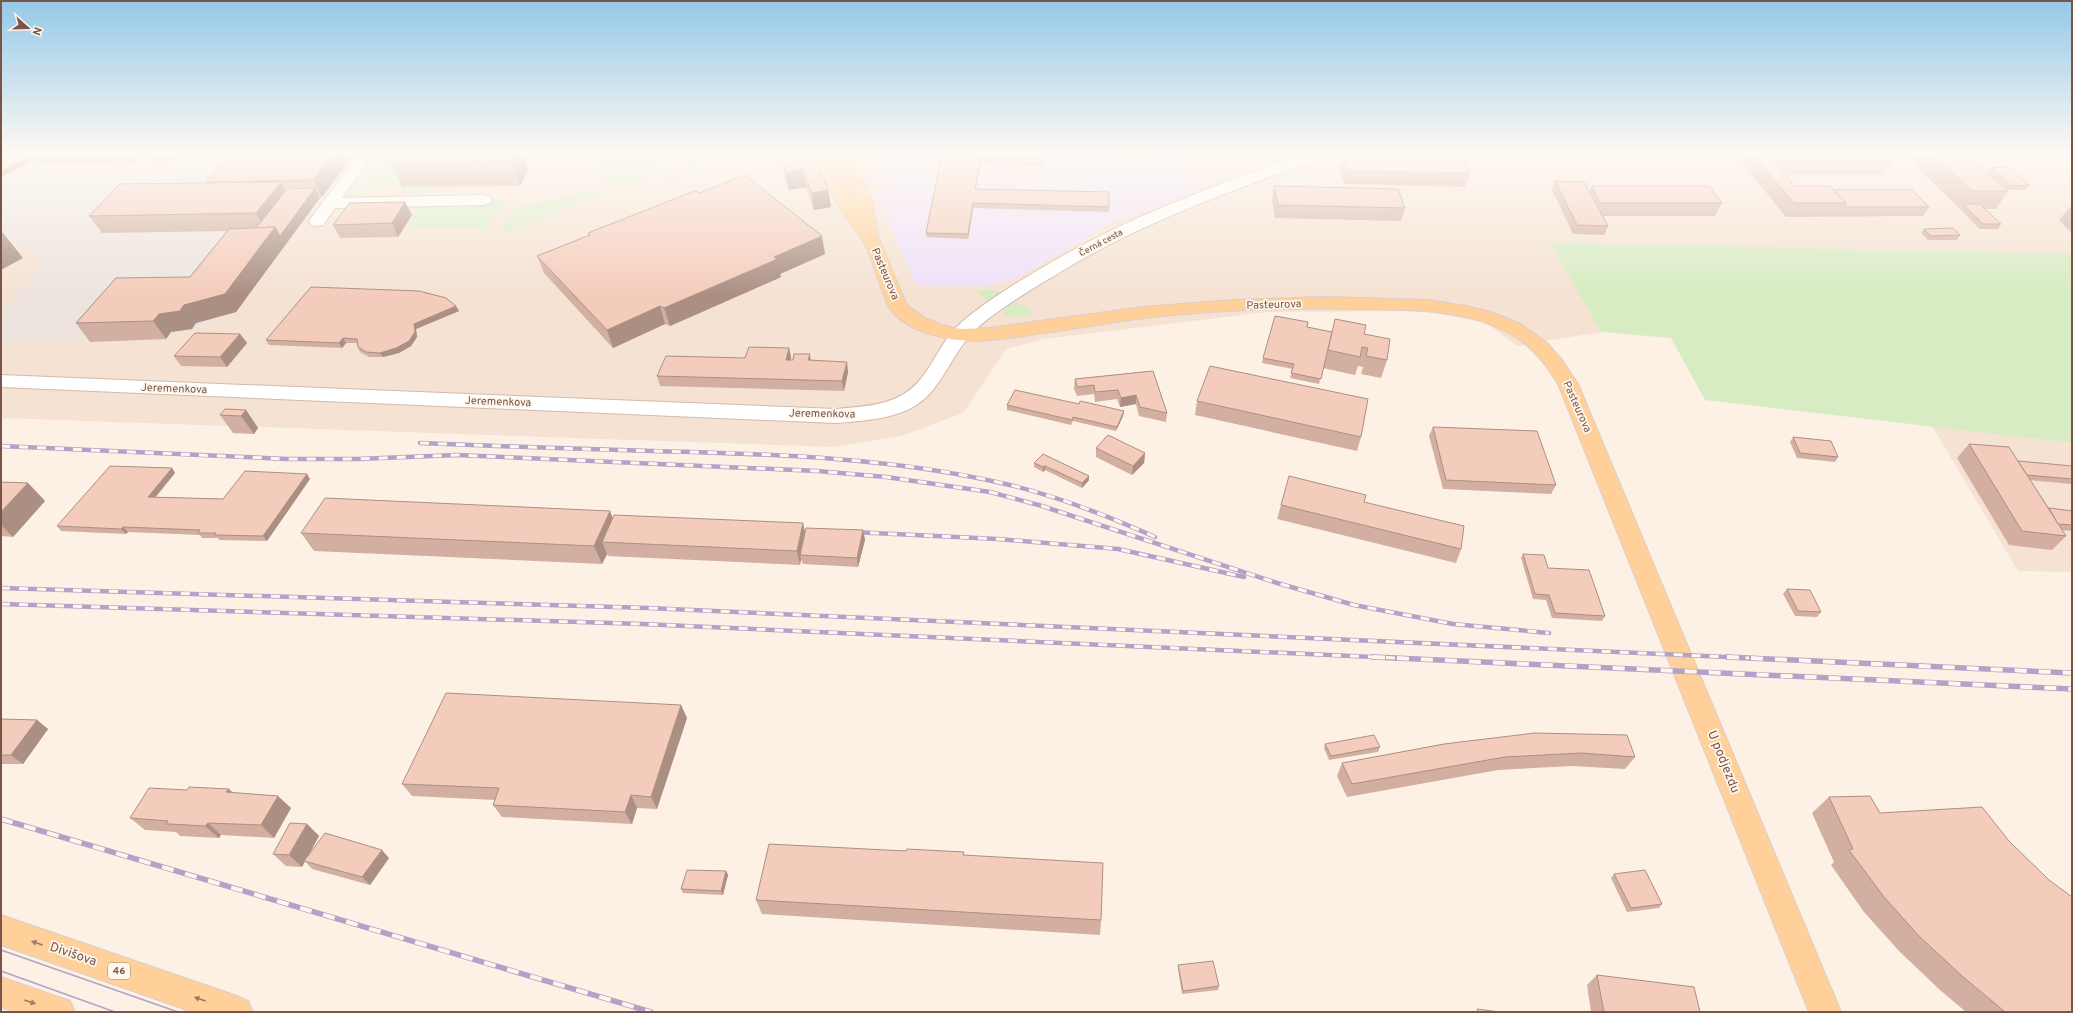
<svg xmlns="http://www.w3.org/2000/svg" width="2073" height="1013" viewBox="0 0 2073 1013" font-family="Overpass,sans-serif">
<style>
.residential{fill:#f5e2d3}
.industrial{fill:#ede4df}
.education{fill:#efe1fa}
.green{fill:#d7ecc2}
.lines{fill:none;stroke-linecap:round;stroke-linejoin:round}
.minor-casing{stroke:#d2baad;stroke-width:2}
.major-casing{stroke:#d9cfcc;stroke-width:2}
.minor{fill:#fff;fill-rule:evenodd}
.major{fill:#ffd09a;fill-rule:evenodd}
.tram{stroke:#b3a2c8;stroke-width:1.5}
.rail-far1-casing{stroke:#b3a2c8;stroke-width:4.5}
.rail-casing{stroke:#b3a2c8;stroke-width:5.5}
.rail-far1{stroke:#fff6ec;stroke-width:3;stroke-dasharray:9;stroke-linecap:butt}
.rail{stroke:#fff6ec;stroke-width:4;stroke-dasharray:12;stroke-linecap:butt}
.wall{fill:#d2afa1}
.shaded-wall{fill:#ab8f83}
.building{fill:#f4ccbb;stroke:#ab8f83}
.oneway{fill:#a07a61}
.labels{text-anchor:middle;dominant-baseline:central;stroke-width:3.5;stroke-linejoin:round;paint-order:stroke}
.far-street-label{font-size:9px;fill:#785548;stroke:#fff6ec}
.shield{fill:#fff6ec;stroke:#a08579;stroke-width:1}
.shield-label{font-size:10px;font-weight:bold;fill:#785548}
.street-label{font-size:11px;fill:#785548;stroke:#fff6ec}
.near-street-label{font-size:13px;fill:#785548;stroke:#fff6ec}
</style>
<rect width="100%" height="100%" fill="#fdf1e5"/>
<!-- residential -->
<g class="residential">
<polygon points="1,153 2072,153 2072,254 1549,242 1601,332 1517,346 1486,323 1423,311 1267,312 1044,339 1006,349 963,413 904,435 834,447 1,418"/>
<polygon points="1932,426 2072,443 2072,572 2018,571"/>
</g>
<!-- industrial -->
<polygon class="industrial" points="183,153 354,153 236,312 166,339 1,341 1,312 40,271 40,253 1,233 1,183 36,166 137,172 165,172"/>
<!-- education -->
<polygon class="education" points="878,153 1178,153 1200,190 1108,225 1016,278 987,286 917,286 876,194 879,191 885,191 886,183 872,180"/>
<!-- green -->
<g class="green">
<polygon points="389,153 414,153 393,184 388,186 378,182 369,181"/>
<path d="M419,153L403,187H427L422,195C413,195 398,195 398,183Z"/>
<polygon points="471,153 563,153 577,162 470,164"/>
<polygon points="619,153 650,153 673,177 669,179 660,172 616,189 592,166 593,163"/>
<polygon points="694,153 705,153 705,158 697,167 683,174"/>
<polygon points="368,183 377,183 385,187 357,198 346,195 345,193 351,184 360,188 373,185 367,184"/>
<path d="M589,187L596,188L603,194L508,231L500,227C510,202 541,204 563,197C572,195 580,189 589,187Z"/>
<polygon points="503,198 505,205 491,219 485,229 407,227 419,207 480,206"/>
<polygon points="1549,242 2072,254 2072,443 1705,400 1671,338 1601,332"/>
<polygon points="974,290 995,290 1002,293 988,301"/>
<polygon points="1016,302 1029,309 1031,315 1011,317 1003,314 1006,307"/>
</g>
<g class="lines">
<defs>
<g id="minor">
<polygon points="359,153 375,153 342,198 484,195 490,197 492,200 490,203 484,205 335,208 323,225 317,226 311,225 309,221"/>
<path d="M1308,153H1331L1328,156C1238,188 1145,221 1062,271C1036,287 985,316 967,339C954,355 946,374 933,390C910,419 870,420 836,423L1,387V375L836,409C866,406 898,406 919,381C932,366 940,346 953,331C973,308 1023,279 1050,263C1130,216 1220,183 1308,153Z"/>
</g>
<g id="major">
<path d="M821,153H847L861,176L872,201L878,236L906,304L925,318L941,325L961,329L988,328L1143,307L1233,300L1324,297L1429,300L1466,306L1491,312L1519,323L1547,343L1562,360L1578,384L1841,1012H1809L1558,384C1545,362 1528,342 1505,331C1463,309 1412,310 1365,309C1291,307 1217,310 1144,318C1089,325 1035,336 981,341C953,342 902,333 888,305C878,283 873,258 861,237C857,230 851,224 846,218C833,198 825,177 821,153ZM839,166L856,201L857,209L846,187Z"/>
<polygon points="1,915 237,996 248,1001 253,1012 193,1012 1,945"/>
<polygon points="1,977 70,1001 75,1012 14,1012 1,1007"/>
</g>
</defs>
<!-- minor casing -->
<use href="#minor" class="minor-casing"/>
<!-- major casing -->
<use href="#major" class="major-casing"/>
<!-- minor -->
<use href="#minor" class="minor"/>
<!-- major -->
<use href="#major" class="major"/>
<!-- tram -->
<g class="tram">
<polyline points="1,950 178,1012"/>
<polyline points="1,971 115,1012"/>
</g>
<defs>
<g id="rail-far1">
<path d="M420,443C497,446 575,449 652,451C772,454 893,457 1010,485C1060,497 1108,516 1155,537"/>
<polyline points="1,446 287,459 357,459 457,455 817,471 886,477 990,492 1042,506 1277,583 1354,605 1453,624 1549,633"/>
<polyline points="852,532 998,539 1118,549 1244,577"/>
<polyline points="1,588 648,608 1749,658"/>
<polyline points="1,604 642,624 1395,658"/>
</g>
<g id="rail">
<polyline points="1373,657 2072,689"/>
<polyline points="1727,657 2072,673"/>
<polyline points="1,819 651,1012"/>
</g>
</defs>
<!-- rail-far1 casing -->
<use href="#rail-far1" class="rail-far1-casing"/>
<!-- rail casing -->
<use href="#rail" class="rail-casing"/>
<!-- rail-far1 -->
<use href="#rail-far1" class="rail-far1"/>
<!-- rail -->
<use href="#rail" class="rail"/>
</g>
<!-- wall -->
<g class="wall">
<polygon points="15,153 183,153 175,161 148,161 144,154 135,163 41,164 37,159"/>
<polygon points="232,153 355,153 322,197 320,197 236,312 196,323 192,329 171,332 166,339 90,342 76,323 190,277 227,231 102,233 89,216 207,183 206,182"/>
<polygon points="398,153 522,153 528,170 520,186 402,187 391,163"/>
<polygon points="921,153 1157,153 1157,159 1044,156 1044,166 980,164 976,189 1109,192 1109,212 973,208 968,239 926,237 926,233 942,156 921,155"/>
<polygon points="1734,153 1883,153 1891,161 1883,175 1785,175 1794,186 1929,207 1923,216 1786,217"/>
<polygon points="1903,153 1966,153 2008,191 1996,209 1985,209 2001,224 1998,229 1980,229"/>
<polygon points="1342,154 1470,173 1465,187 1344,184 1339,167"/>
<polygon points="817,160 828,190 831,207 814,210 806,187 789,190 786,184 783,166"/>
<polygon points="1992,168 2029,185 2025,190 2008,190 1988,172"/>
<polygon points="1555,181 1589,192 1592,186 1722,203 1715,216 1603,216 1608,226 1604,235 1573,234 1552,190"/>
<polygon points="1274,186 1405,208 1401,221 1275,218 1272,200"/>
<polygon points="699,193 825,254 780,274 781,277 777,279 670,326 665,324 613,348 544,273 537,256 589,236 588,233"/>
<polygon points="405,202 412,215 398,237 340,238 333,225"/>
<polygon points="2070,207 2072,207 2072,233 2059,220"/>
<polygon points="1924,229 1960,235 1957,240 1928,240 1921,233"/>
<polygon points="456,306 459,311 416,329 417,337 411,346 399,353 383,357 369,357 360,352 358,347 357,343 346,343 342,348 269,345 266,340"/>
<polygon points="1307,327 1332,332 1364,334 1387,360 1381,378 1361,374 1363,367 1358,366 1355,375 1323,368 1319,384 1290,378 1293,369 1262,363 1263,358"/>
<polygon points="240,334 247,343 227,367 181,366 174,356"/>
<polygon points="789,348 791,357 791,360 811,361 848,372 844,391 660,386 657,376 745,358"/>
<polygon points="1153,371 1167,413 1166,422 1139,416 1136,404 1120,407 1117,399 1095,402 1094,394 1077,396 1074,389 1075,379"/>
<polygon points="1197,401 1361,437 1357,451 1195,415"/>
<polygon points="1079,404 1124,411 1123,416 1116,431 1073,421 1071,425 1007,410 1007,405"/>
<polygon points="246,410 258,428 254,434 233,433 220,415"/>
<polygon points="1433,427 1556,485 1551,494 1443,489 1429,436"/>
<polygon points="1793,437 1838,457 1835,462 1797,458 1790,442"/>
<polygon points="1969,444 2018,461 2072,466 2072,484 2030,480 2049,508 2072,511 2072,531 2062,530 2066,536 2052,550 2009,545 1957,458"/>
<polygon points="1096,448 1145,453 1144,463 1132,475 1096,457"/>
<polygon points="1043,454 1089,480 1082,488 1045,470 1043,472 1034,467 1034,463"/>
<polygon points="172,468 175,473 156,497 223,499 310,479 267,541 219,540 218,538 202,538 200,535 128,532 126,534 61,531 57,526"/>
<polygon points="1,482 28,483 45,501 13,537 1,536"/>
<polygon points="1364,502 1461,549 1456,563 1277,519 1281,505"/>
<polygon points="613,518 803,523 805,533 863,530 865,540 858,567 803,564 801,559 800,565 608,556 607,554 602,564 314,551 301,533"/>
<polygon points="1523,554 1548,568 1605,616 1602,621 1552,618 1546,600 1533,599 1521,558"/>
<polygon points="1787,589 1821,612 1817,617 1795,616 1783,594"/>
<polygon points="681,705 687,718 657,809 637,808 632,824 502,817 493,805 495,800 412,796 402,784"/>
<polygon points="1,719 37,720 48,729 23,764 1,764"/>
<polygon points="1535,733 1635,757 1625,769 1572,766 1498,770 1347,797 1337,776 1342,763"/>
<polygon points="1325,744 1380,747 1378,752 1329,760 1324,748"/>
<polygon points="229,789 232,793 291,808 274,838 221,835 219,838 180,836 176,832 145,830 130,818 187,790"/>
<polygon points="1829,797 1880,813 2009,841 2049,880 2072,1012 1966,1012 1940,990 1899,951 1864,912 1831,865 1834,862 1812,813"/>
<polygon points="307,824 319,836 308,856 389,858 370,885 312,869 305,861 302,867 286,866 273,854"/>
<polygon points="964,855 1101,920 1100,935 762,914 756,900"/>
<polygon points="726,871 728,875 723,895 683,893 681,889"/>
<polygon points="1614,874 1662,904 1659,908 1627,912 1611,878"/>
<polygon points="1178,965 1219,986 1218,990 1182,994 1178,969"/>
<polygon points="1597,975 1700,1012 1591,1012 1587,985"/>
</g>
<!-- shaded-wall -->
<g class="shaded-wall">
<polygon points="128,153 143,153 144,154 135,163"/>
<polygon points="171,153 183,153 175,161"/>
<polygon points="334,153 355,153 322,197 313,180"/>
<polygon points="515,153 522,153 528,170 520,186 511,161"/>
<polygon points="34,155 37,159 1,177 1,171"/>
<polygon points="980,160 980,164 975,193 975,189"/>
<polygon points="803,169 806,187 789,190 786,173"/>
<polygon points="281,182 290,199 266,230 256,213"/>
<polygon points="315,188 320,198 236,312 196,323 192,329 171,332 166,339 153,321 159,314 184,305 275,227"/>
<polygon points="828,190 831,207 814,210 812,193"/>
<polygon points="405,202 412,215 398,237 392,223"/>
<polygon points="973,203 973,208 968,239 968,234"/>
<polygon points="3,233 23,258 1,270 1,234"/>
<polygon points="822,236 825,254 780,274 781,277 670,326 664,308 774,257"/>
<polygon points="456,306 459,311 416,329 417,337 411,346 399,353 383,357 380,353 414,324"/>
<polygon points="660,306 665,324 613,348 607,330"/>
<polygon points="240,334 247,343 227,367 220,357"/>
<polygon points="343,338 346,343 342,348 339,343"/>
<polygon points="789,348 791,357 788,369 786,360"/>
<polygon points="810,354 811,364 808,360"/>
<polygon points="847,362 848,372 844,391 842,381"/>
<polygon points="1136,395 1136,404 1120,407 1121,398"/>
<polygon points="246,410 258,428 254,434 241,416"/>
<polygon points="1124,411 1123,416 1116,431 1117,427"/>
<polygon points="1145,453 1144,463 1132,475 1133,466"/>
<polygon points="1045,466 1045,470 1043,472 1043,467"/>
<polygon points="172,468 175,473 152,501 148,497"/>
<polygon points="307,474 310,479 267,541 263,536"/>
<polygon points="1089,476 1089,480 1082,488 1082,483"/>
<polygon points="28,483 45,501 13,537 1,525 1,512"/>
<polygon points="610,511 617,529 602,542 607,554 602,564 594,546"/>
<polygon points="803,523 806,537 800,555 801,559 800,565 797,551"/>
<polygon points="123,527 128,532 126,534 121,529"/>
<polygon points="863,530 865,540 858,567 857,558"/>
<polygon points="681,705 687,718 657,809 651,797"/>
<polygon points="37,720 48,729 23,764 11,755"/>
<polygon points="229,789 242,802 226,792"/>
<polygon points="631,795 637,808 632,824 625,812"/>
<polygon points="278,796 291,808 274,838 261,825"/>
<polygon points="208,823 221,835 219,838 205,826"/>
<polygon points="307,824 319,836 302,867 289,855"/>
<polygon points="382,850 389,858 370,885 362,877"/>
<polygon points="726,871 728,875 723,895 721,891"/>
</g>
<!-- building -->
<g class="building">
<polygon points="15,153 33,153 34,155 1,171 1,160"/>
<polygon points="232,153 334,153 313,180 206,182"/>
<polygon points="398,153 515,153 511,161 391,163"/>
<polygon points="942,153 960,153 960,156 980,156 980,160 975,189 1109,192 1109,207 973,203 968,234 926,233"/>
<polygon points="1751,153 1883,153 1891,161 1774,161 1794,186 1830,186 1846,203 1794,203"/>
<polygon points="1931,153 1966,153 2008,191 1972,191"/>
<polygon points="1342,154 1463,157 1470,173 1347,171"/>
<polygon points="817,160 828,190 812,193 803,169 786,173 783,166"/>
<polygon points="2008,167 2029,185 2012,186 1992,168"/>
<polygon points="745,175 822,236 774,257 777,259 773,261 664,308 660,306 607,330 537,256 590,235 588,233 692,192 696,191 699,193"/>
<polygon points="1555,181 1584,182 1608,226 1577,225"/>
<polygon points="281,182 256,213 89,216 120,184"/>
<polygon points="1274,186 1398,189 1405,208 1278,205"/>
<polygon points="1592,186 1709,186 1722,203 1600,203"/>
<polygon points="315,188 280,236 275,227 256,228 287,189"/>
<polygon points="1834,190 1912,190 1929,207 1844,207 1846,203"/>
<polygon points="405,202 392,223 333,225 349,203"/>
<polygon points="1963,204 1980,204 2001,224 1983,224"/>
<polygon points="275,227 225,294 184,305 180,311 159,314 153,321 76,323 116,278 190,277 229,229"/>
<polygon points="1953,228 1960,235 1931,236 1924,229"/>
<polygon points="311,287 419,291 446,298 456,306 414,324 415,332 409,341 396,348 380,353 366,352 358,347 357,339 343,338 339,343 266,340"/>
<polygon points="1275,316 1308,322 1307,327 1332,332 1321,379 1291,373 1294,364 1263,358"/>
<polygon points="1335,319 1366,325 1364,334 1390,339 1387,360 1366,356 1368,348 1362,347 1360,357 1328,350"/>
<polygon points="195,333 240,334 220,357 174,356"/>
<polygon points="749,347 789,348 786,360 793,360 794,354 810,354 808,360 847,362 842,381 657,376 666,356 745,358"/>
<polygon points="1210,366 1368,399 1361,437 1197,401"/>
<polygon points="1153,371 1167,413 1140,407 1136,395 1121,398 1118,390 1095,392 1094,385 1077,387 1075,379"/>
<polygon points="1015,390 1079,404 1080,401 1124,411 1117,427 1073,417 1072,420 1007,405"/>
<polygon points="225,409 246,410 241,416 220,415"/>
<polygon points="1433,427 1537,431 1556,485 1446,480"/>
<polygon points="1108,435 1145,453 1133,466 1096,448"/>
<polygon points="1793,437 1831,441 1838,457 1800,453"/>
<polygon points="1969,444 2009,447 2066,536 2022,531"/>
<polygon points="1043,454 1089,476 1082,483 1045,466 1043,467 1034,463"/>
<polygon points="2018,461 2072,466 2072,479 2027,475"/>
<polygon points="110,466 172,468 148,497 223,499 245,471 307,474 263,536 215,535 216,533 198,533 200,530 123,527 121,529 57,526"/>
<polygon points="1289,476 1366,495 1364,502 1464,526 1461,549 1281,505"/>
<polygon points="1,482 28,483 1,512"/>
<polygon points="325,498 610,511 594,546 301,533"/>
<polygon points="2049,508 2072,511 2072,525 2058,524"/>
<polygon points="614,515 803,523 797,551 602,542"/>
<polygon points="806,528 863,530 857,558 800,555"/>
<polygon points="1523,554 1544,555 1548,568 1589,570 1605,616 1555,613 1549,595 1535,594"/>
<polygon points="1787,589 1810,590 1821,612 1798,611"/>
<polygon points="446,693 681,705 651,797 631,795 625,812 493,805 499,788 402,784"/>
<polygon points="1,719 37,720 11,755 1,755"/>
<polygon points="1535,733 1627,735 1635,757 1581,753 1505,757 1352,784 1342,763 1444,744"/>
<polygon points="1374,735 1380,747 1331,756 1325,744"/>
<polygon points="189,787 229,789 226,792 278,796 261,825 208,823 205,826 170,824 166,824 168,821 130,818 149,788 187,790"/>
<polygon points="1870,796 1880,813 1982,807 2009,841 2049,880 2072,897 2072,1012 2004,1012 2004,1011 1962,976 1919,936 1884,897 1849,850 1853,849 1829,797"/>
<polygon points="290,823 307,824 289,855 273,854"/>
<polygon points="325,833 382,850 362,877 304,861"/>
<polygon points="769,844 906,851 907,849 964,852 963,855 1103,863 1101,920 756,900"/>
<polygon points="687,870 726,871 721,891 681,889"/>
<polygon points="1645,870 1662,904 1631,908 1614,874"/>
<polygon points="1213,961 1219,986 1183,991 1178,965"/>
<polygon points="1597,975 1694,987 1700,1012 1604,1012"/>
<polygon points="1477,1009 1500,1012 1478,1012"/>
</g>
<!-- one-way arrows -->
<defs><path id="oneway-solid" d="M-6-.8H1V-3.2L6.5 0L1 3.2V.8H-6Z"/></defs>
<g class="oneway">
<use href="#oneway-solid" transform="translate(37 943) rotate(-161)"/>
<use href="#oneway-solid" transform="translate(200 999) rotate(-161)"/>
<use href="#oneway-solid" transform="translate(30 1002) rotate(19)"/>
</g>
<!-- sky -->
<linearGradient id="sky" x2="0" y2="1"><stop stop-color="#95c8e8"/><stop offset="0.52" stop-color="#fef9f3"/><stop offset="1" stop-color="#fef9f3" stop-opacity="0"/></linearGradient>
<rect width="2073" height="295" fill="url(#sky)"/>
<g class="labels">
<!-- far-street labels -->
<g class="far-street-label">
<text transform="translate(1101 243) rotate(-28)">Černá cesta</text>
</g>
<!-- shield labels -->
<rect class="shield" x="108" y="963" width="22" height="16" rx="3"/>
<g class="shield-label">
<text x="119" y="971">46</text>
</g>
<!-- street labels -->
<g class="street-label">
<text transform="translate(885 274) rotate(67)">Pasteurova</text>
<text transform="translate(1274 305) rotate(-2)">Pasteurova</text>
<text transform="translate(174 389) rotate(2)">Jeremenkova</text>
<text transform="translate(498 402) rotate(2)">Jeremenkova</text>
<text transform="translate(1577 407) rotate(66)">Pasteurova</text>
<text transform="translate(822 414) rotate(1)">Jeremenkova</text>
</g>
<!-- near-street labels -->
<g class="near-street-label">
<text transform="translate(1723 762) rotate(68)">U podjezdu</text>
<text transform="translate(73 955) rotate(19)">Divišova</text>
</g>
</g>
<!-- border -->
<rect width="2073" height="1013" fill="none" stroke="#785548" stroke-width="4"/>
<!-- north arrow -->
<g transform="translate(28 28) rotate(110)" stroke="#fff6ec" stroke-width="3" paint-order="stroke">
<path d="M0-3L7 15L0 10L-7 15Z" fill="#785548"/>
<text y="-6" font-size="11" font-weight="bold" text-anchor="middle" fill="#785548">N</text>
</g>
</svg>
